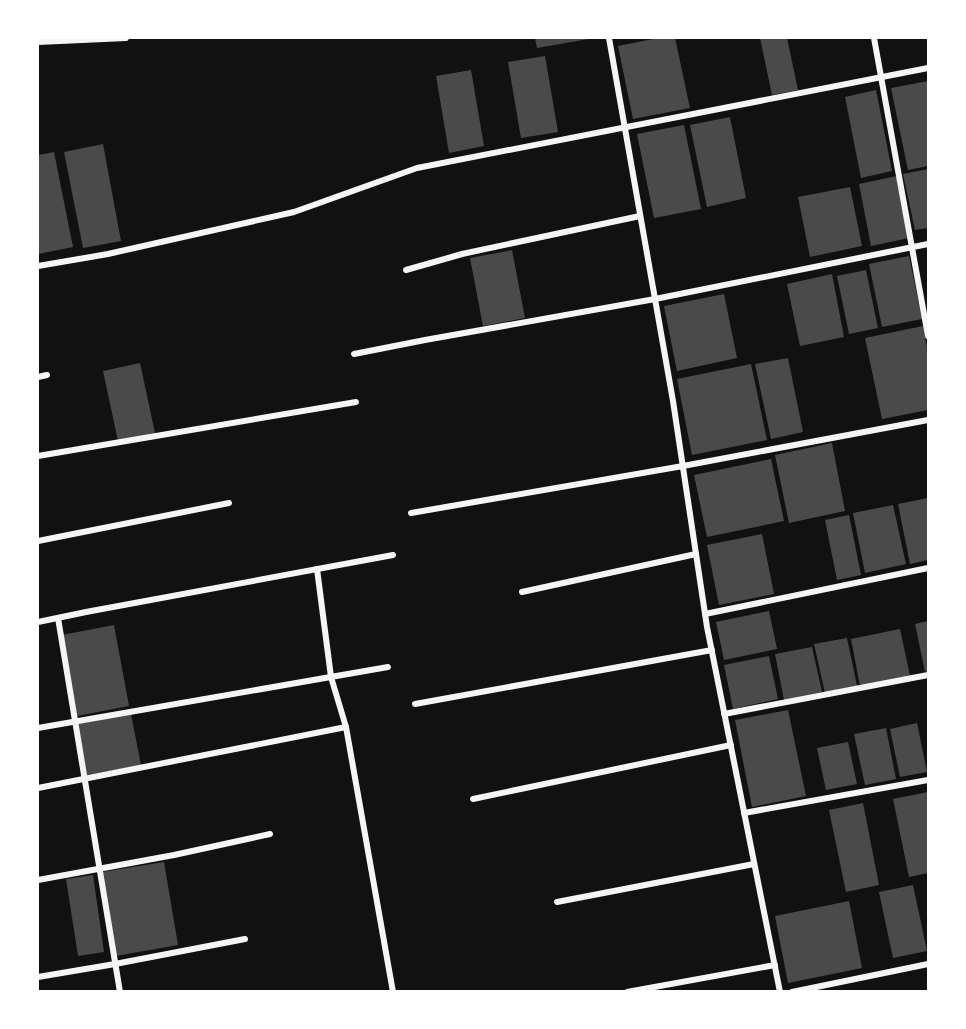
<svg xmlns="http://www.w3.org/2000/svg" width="966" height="1029" viewBox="0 0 966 1029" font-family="Roboto,sans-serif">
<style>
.building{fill:#4a4a4a}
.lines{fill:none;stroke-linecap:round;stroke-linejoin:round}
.minor{stroke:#f5f5f5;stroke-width:6}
</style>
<rect width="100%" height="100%" fill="#111"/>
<!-- building -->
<g class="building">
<polygon points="535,38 589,38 589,39 537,48"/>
<polygon points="658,38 675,38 690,108 633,119 618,46"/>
<polygon points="760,38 787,38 798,90 772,95"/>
<polygon points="545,56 558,132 521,138 508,62"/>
<polygon points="471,70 484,146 449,153 436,76"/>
<polygon points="928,81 928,166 908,170 891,88"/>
<polygon points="876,90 892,171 861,178 845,97"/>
<polygon points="730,117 746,198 707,207 690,125"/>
<polygon points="684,125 701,209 654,218 637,134"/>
<polygon points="103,144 121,241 83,248 64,152"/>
<polygon points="54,152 73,247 38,254 38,155"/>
<polygon points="928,169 928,228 915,230 903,174"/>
<polygon points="897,176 909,238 871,246 859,184"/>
<polygon points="850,187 862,246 810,257 798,197"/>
<polygon points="512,250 525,318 483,326 470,258"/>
<polygon points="909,256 922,319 882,327 869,264"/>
<polygon points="866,270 878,328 849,334 837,276"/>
<polygon points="832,274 844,337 800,346 787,284"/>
<polygon points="724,294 737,358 677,371 664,306"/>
<polygon points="923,326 928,353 928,410 882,419 865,338"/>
<polygon points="788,358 803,432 771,439 755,364"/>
<polygon points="140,363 155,433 118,441 103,371"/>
<polygon points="751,364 767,440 692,455 677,379"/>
<polygon points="832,443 845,511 789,523 775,455"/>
<polygon points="771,459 784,521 707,537 694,475"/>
<polygon points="928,498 928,560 910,564 898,504"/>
<polygon points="893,505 906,564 865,573 853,513"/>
<polygon points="849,515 861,575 837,580 825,520"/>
<polygon points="762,534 774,594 719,605 707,545"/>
<polygon points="769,611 777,649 724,660 716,622"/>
<polygon points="928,621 928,671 925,672 915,624"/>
<polygon points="114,625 129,706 77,716 62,635"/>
<polygon points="900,629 910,676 860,686 851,639"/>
<polygon points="847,638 857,686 825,693 814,644"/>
<polygon points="812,647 822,692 784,700 775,654"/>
<polygon points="769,656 778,699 733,709 724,665"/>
<polygon points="788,710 806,796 752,807 735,720"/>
<polygon points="131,714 141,765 87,775 77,724"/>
<polygon points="917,723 927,772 900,777 890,729"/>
<polygon points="886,728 896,779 865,785 854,734"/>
<polygon points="848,742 857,784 826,790 817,748"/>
<polygon points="928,792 928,873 909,877 893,799"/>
<polygon points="863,803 879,885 846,892 829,810"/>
<polygon points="164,862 178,945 116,956 102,872"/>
<polygon points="93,875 104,952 78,956 66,879"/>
<polygon points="913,885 927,951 893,958 879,892"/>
<polygon points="849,901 862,968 788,983 775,916"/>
</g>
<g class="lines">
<!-- minor -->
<g class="minor">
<polyline points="609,38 673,401 707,627 780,992"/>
<polyline points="874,38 928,336"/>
<polyline points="38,42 126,38"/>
<polyline points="38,266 108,254 294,212 417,168 928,68"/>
<polyline points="406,270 462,254 640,216"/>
<polyline points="354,354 425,340 655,299 928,244"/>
<polyline points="38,377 47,375"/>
<polyline points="38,456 356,402"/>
<polyline points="411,513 683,466 928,420"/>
<polyline points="38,541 229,503"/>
<polyline points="317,569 331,677 346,727 393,992"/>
<polyline points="522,592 696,554"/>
<polyline points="705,614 928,568"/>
<polyline points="58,618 120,992"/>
<polyline points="38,622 86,612 393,555"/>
<polyline points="415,704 712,650"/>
<polyline points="724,714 928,675"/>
<polyline points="38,728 388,667"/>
<polyline points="38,788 346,727"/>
<polyline points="473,799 731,745"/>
<polyline points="744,813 928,780"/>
<polyline points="38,880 174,855 270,834"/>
<polyline points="557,902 754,864"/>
<polyline points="38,977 115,964 245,939"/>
<polyline points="627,992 775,965"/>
<polyline points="792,992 928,964"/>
</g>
</g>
<!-- border -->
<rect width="966" height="1029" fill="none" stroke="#ffffff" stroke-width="78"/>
</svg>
